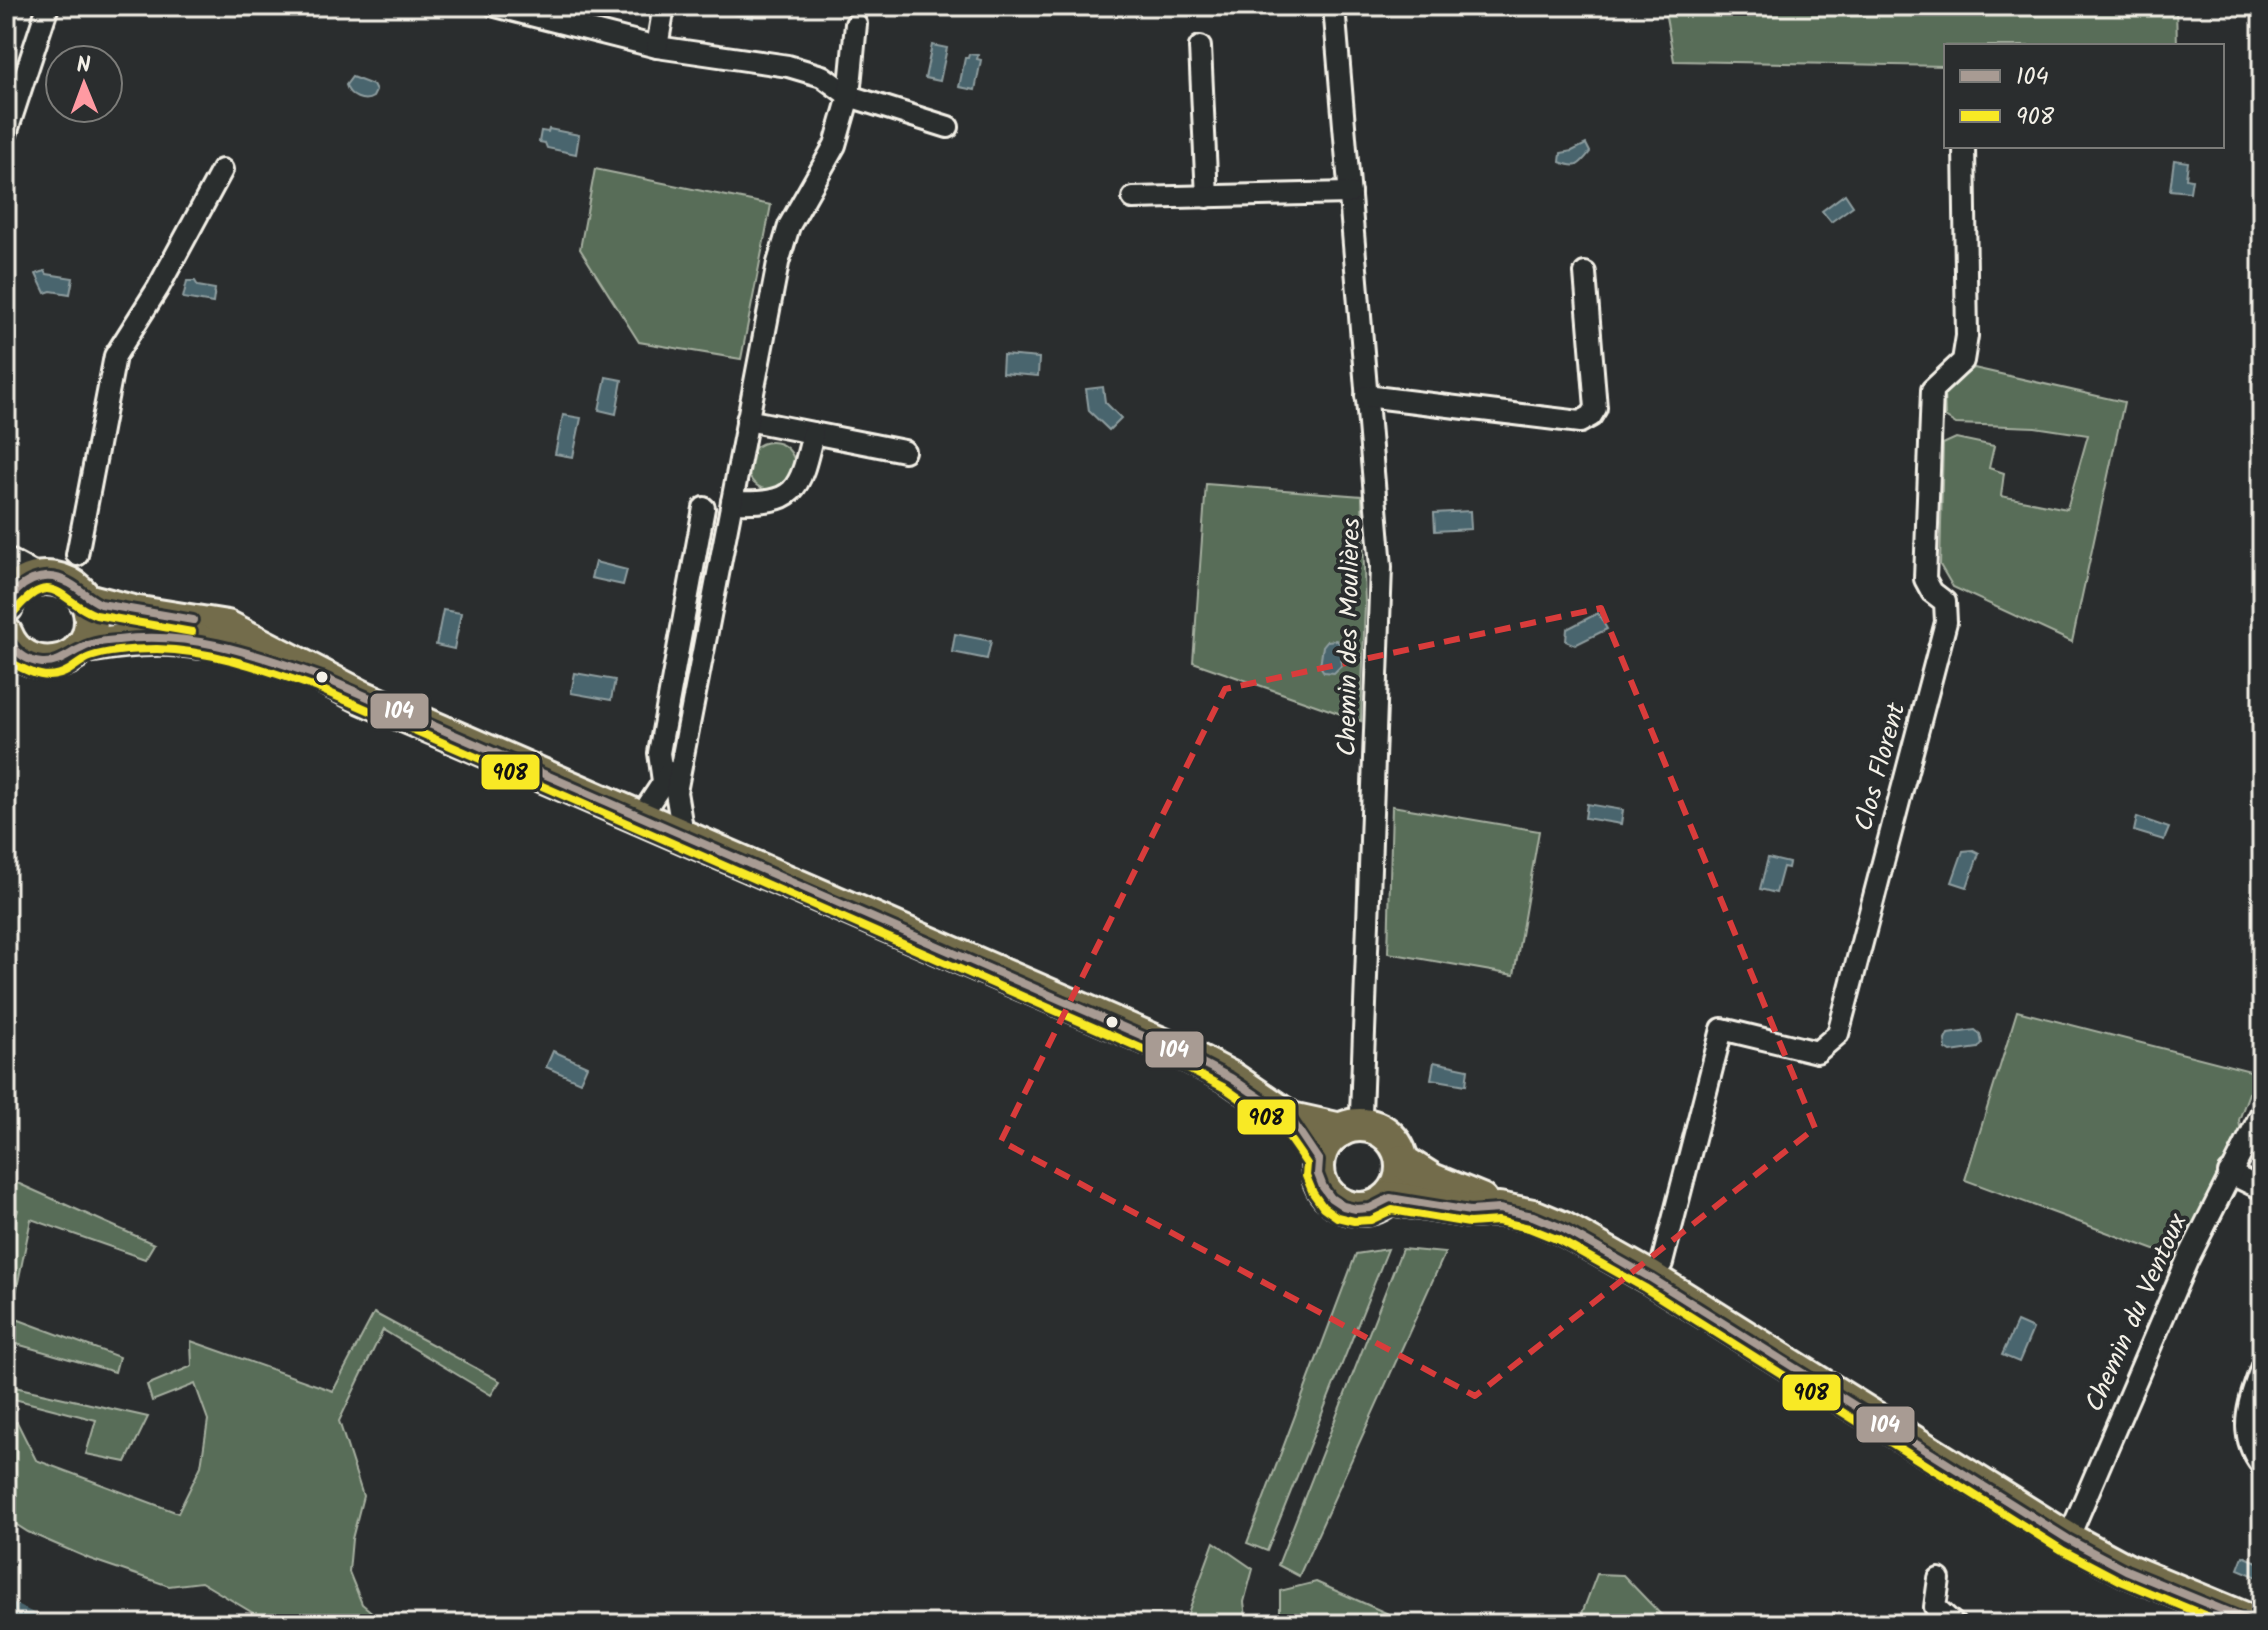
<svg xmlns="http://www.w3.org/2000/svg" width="2268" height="1630" viewBox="0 0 2268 1630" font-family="Kalam,sans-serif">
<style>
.green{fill:#586d58;stroke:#a6afa0;stroke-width:2}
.water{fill:#4a656e;stroke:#8e9d9f;stroke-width:2}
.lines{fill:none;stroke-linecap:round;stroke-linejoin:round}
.canal{stroke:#4a656e;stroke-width:26}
.minor-casing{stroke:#f4f1e8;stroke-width:26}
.primary-casing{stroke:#f4f1e8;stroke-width:38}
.minor{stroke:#2a2d2e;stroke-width:20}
.primary{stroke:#736c4b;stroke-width:32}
.bus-1-casing{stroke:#2a2d2e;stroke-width:14}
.bus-2-casing{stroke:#2a2d2e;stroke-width:14}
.bus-1{stroke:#a89b93;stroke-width:8}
.bus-2{stroke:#f8e925;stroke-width:8}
.marked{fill:none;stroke:#d93c3b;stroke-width:6;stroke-dasharray:16 10;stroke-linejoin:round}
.bus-dot{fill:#f4f1e8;stroke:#2a2d2e;stroke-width:3}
.labels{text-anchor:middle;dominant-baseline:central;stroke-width:8;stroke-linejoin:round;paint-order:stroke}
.street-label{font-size:26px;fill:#f4f1e8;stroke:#2a2d2e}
.line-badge{stroke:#2a2d2e;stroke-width:3}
.badge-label{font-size:22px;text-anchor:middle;font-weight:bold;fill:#fff}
.pale-badge-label{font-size:22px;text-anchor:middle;font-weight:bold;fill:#111}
</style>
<rect width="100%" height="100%" fill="#2a2d2e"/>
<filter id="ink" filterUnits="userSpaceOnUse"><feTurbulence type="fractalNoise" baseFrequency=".0125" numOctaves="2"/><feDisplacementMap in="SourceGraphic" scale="16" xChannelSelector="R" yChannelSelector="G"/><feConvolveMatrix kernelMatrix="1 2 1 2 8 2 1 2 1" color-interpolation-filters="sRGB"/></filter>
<g filter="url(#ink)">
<!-- green -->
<g class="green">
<polygon points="1664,6 2176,6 2177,46 1946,46 1946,66 1674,61"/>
<polygon points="595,169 771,205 741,359 639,342 580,249"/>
<polygon points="1974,368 2124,402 2072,642 1953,587 1940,565 1943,444 1956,438 1994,446 1989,468 2004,473 2001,496 2067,509 2088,435 2035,427 1956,424 1945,417 1944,391"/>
<circle cx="771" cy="466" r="24"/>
<polygon points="1206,484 1362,496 1365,604 1361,721 1193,662"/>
<polygon points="1392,806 1539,831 1514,975 1388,953"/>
<polygon points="2017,1011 2262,1074 2262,1086 2249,1093 2239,1120 2241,1133 2179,1259 1965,1180"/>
<polygon points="6,1178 154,1244 145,1259 31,1219 11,1317 119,1357 115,1372 6,1341 6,1251 18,1210 6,1203"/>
<polygon points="1388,1249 1267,1551 1247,1543 1356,1254"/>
<polygon points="1402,1249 1445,1253 1299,1576 1278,1565"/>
<polygon points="374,1313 500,1381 491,1395 383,1330 339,1421 363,1496 352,1539 349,1572 362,1604 386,1624 324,1624 303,1613 268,1622 201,1582 169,1586 90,1559 28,1532 6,1518 6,1424 17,1422 36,1460 178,1513 201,1466 208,1420 195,1384 152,1401 147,1385 192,1366 191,1341 333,1391"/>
<polygon points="6,1385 148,1417 126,1462 86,1454 96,1420 6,1397"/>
<polygon points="1214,1542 1253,1569 1244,1602 1247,1624 1184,1624"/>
<polygon points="1597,1574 1623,1575 1670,1624 1578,1624"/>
<polygon points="1316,1582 1411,1624 1280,1624 1280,1591"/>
</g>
<!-- water -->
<g class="water">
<polygon points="722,6 754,7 753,18 727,13"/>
<polygon points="932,45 947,48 940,81 925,78"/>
<polygon points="969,54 978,55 977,59 981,60 975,90 959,87 965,58 968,58"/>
<path d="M352,77L373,85L376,91L373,97C364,103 349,97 346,85Z"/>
<polygon points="549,129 579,135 576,154 547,148 545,143 539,142 541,131 548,132"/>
<path d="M1586,144L1590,152C1579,166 1577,169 1560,162L1561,153L1572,151Z"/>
<polygon points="2174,160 2188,162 2186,178 2192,179 2190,192 2170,190"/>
<polygon points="1845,194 1853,206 1831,222 1822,211"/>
<polygon points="45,271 47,274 73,278 70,294 51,291 45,293 36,274"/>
<polygon points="187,281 195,281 198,286 215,289 213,303 183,298"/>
<polygon points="1003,355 1039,358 1038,376 1002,373"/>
<polygon points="606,377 622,380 616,414 599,410"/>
<polygon points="1103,387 1105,402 1121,418 1109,430 1089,411 1086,389"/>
<polygon points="563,415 581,418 573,457 555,454"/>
<polygon points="1470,511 1471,529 1435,531 1434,513"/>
<polygon points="595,562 627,570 623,585 591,578"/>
<polygon points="443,610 461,613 454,649 436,645"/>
<polygon points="1598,613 1607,629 1575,645 1566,641 1567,629"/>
<polygon points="955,634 991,641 987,659 952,652"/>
<polygon points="1336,640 1343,646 1341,666 1334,673 1324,672 1320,666 1323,646 1327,641"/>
<polygon points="575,673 615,680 611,700 571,693"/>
<polygon points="1587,804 1623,810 1621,824 1585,818"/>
<polygon points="2137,817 2169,828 2164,840 2134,831"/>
<polygon points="1973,850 1979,853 1967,887 1952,882 1963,851"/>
<polygon points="1768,858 1789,863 1788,868 1783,867 1776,893 1760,889"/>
<polygon points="1975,1030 1980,1034 1982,1043 1978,1048 1951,1052 1946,1049 1945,1040 1948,1034"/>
<polygon points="553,1051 587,1066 580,1082 546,1067"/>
<polygon points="1434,1062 1468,1069 1466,1085 1431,1079"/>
<polygon points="2017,1322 2033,1329 2019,1362 2002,1355"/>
<polygon points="2243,1556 2262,1564 2262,1579 2238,1569"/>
</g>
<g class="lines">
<!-- canal -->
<polyline class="canal" points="6,1614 26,1624"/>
<defs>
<g id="minor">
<polyline points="495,6 657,47 788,66 822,76 849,96 948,127"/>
<polyline points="1334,6 1381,567 1361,1114 1363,1126"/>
<polyline points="657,47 664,6"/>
<polyline points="1200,47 1207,197"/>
<polyline points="6,134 48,6"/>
<polyline points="1133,198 1350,193"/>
<polyline points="1366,396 1580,422 1591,416 1596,408 1585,273"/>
<polyline points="747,420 904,451"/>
<path d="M732,502C796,504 799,493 813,433"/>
<polyline points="77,555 115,356 158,288 222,170"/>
<polyline points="6,558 41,577"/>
<polyline points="663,781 659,753 704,508"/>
<polyline points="641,816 670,772"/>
<polyline points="683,834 676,792 778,263 789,226 835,145 849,96 856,24"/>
<polyline points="2229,1173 2262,1189"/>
<polyline points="1651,1278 1662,1263 1722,1029 1817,1052 1838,1034 1946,622 1945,602 1932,592 1925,579 1932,390 1963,361 1967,336 1964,146"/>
<path d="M2262,1366C2249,1402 2236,1433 2262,1466"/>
<polyline points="2068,1539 2187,1261 2262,1112"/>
<polyline points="1939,1579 1935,1607 1954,1624"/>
</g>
<g id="primary">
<polyline points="86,600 133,612 227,627 362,697 1189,1056 1231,1078 1291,1119 1341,1130"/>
<path d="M6,607C20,561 90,573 91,620C91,669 23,678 6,634"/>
<path d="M81,647C123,640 159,635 201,642"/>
<circle cx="1360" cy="1167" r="42"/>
<polyline points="1402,1161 1432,1180 1481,1200"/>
<polyline points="1390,1198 1470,1211 1499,1209 1533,1216 1564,1229 1651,1278 2068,1539 2126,1570 2257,1624"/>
</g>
</defs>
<!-- minor casing -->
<use href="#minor" class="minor-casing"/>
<!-- primary casing -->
<use href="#primary" class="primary-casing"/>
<!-- minor -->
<use href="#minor" class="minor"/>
<!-- primary -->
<use href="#primary" class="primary"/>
<defs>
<g id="bus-1">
<path d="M6,607C17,582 44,568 69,583C81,589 88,599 101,604L193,620"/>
<path d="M6,634C13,650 24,661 42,663C59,664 68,654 82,648C93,642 106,641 118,640C189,630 255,654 322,677L1189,1056L1231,1078L1291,1119L1319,1161L1318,1174L1323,1187L1331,1198L1343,1206L1356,1209L1370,1208L1390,1198L1470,1211L1499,1209L1533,1216L1564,1229L1651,1278L2068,1539L2126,1570L2257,1624"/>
</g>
<g id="bus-2">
<path d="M15,611C53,566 60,602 96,615L192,632"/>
<path d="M6,660C26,670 46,684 69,670C76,666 82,660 90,657C110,650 135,649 157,649C212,650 266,670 318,688L1184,1067L1225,1088L1282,1128L1307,1164L1306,1176L1313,1193L1323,1207L1337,1217L1354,1221L1371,1220L1392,1210L1469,1223L1498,1221L1529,1228L1559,1240L1645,1288L2062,1550L2121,1581L2226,1624"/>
</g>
</defs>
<!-- bus-1 casing -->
<use href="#bus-1" class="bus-1-casing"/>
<!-- bus-2 casing -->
<use href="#bus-2" class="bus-2-casing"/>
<!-- bus-1 -->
<use href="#bus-1" class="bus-1"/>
<!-- bus-2 -->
<use href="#bus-2" class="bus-2"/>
</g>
</g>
<!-- marked area -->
<path class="marked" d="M1601,608L1815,1128L1475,1396L1001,1141L1225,689Z"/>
<!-- markers -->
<g class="bus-dot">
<circle cx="322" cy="677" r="7"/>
<circle cx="1112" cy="1022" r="7"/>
</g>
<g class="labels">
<!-- street labels -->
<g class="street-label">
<text transform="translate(1350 637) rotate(-89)">Chemin des Moulières</text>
<text transform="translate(1881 767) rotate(-75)">Clos Florent</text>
<text transform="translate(2137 1313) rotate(-66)">Chemin du Ventoux</text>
</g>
</g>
<g class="line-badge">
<rect x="369" y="692" width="61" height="38" rx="8" fill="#a89b93"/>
<rect x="480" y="753" width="61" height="38" rx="8" fill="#f8e925"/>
<rect x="1144" y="1030" width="61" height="39" rx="8" fill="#a89b93"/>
<rect x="1236" y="1098" width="61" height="38" rx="8" fill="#f8e925"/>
<rect x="1781" y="1373" width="61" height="39" rx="8" fill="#f8e925"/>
<rect x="1855" y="1405" width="61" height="39" rx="8" fill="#a89b93"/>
</g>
<g class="badge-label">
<text x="399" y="718">104</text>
<text x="1174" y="1057">104</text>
<text x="1885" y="1432">104</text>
</g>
<g class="pale-badge-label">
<text x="510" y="780">908</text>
<text x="1266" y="1125">908</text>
<text x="1811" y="1400">908</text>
</g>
<!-- margin -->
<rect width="2268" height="1630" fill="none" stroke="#2a2d2e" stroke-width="32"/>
<rect x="16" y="16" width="2236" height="1598" fill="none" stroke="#f4f1e8" stroke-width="3" filter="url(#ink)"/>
<!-- legend -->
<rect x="1944" y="44" width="280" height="104" fill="#2a2d2e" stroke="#7b7b78" stroke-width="2"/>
<rect x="1960" y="70" width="40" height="12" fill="#a89b93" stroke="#7b7b78" stroke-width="2"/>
<text x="2016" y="84" font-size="24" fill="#f4f1e8">104</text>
<rect x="1960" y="110" width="40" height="12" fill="#f8e925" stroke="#7b7b78" stroke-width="2"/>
<text x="2016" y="124" font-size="24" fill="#f4f1e8">908</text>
<!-- north arrow -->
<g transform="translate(84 84) rotate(359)"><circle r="38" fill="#2a2d2e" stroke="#7b7b78" stroke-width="2"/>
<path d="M0-6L14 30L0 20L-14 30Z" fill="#ff9aa2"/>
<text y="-12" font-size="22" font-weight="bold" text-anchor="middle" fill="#f4f1e8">N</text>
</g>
</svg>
